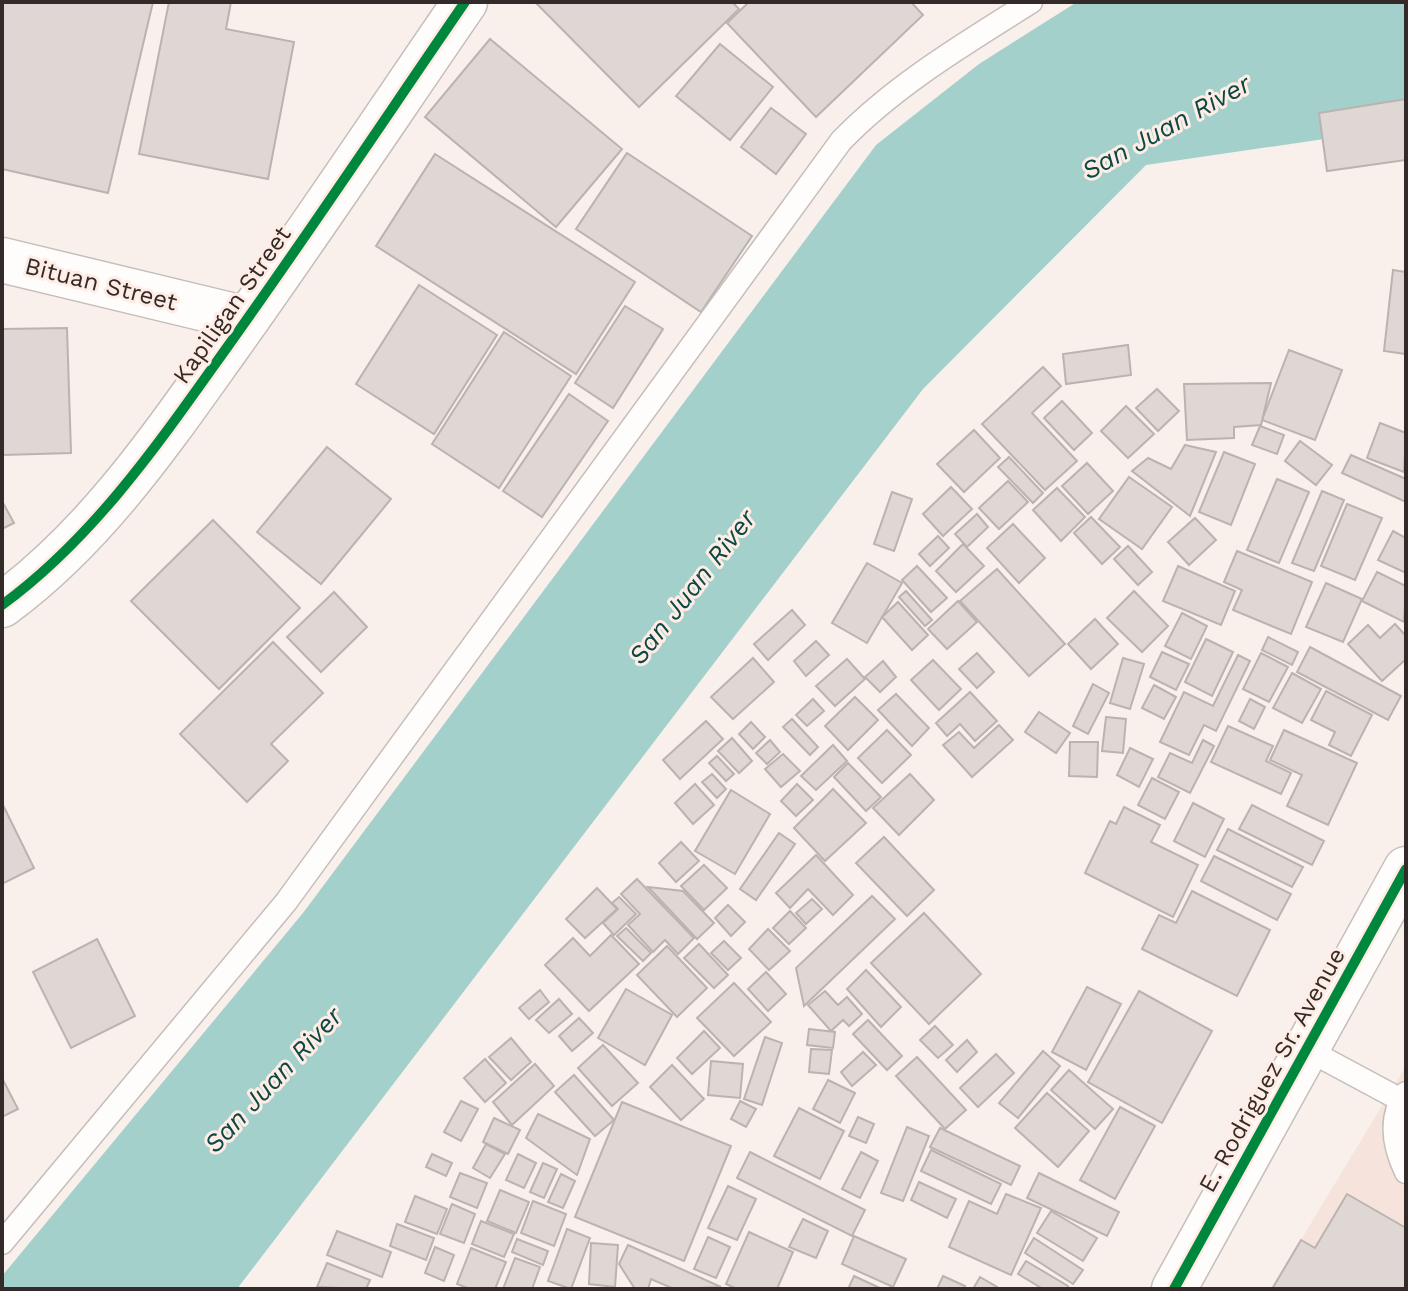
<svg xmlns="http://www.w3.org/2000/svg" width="1408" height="1291" viewBox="0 0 1408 1291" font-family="'Work Sans',sans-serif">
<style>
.built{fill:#f6e3dc}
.water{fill:#a4d0cb}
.building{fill:#dfd7d4;stroke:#bbb3b0;stroke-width:2}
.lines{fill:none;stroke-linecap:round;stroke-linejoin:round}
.service-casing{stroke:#c5beba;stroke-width:25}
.minor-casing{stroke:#c5beba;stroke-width:47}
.secondary-casing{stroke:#c5beba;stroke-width:47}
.service{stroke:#fefdfc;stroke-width:22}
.minor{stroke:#fefdfc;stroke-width:44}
.secondary{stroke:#fefdfc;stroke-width:44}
.cycleway-casing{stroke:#ffece5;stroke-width:15}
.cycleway{stroke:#00873e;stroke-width:10}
.labels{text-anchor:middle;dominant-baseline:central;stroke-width:6;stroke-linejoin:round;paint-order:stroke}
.street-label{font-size:24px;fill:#322b29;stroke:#ffece5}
.water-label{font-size:26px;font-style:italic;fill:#0a4845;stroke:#ffece5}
</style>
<rect width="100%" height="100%" fill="#f9efeb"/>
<!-- built -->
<polygon class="built" points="1406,1066 1406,1289 1272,1289 1301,1240"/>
<!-- water -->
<polygon class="water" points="1077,2 1406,2 1406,127 1146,165 923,389 237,1289 2,1289 2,1276 303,913 876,145 979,64"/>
<!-- building -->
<g class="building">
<polygon points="2,2 153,2 108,193 2,169"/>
<polygon points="169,2 231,2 226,29 294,42 268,179 139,154"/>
<polygon points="535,2 732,2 739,9 639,107"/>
<polygon points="749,2 911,2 923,15 816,117 727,23"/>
<polygon points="490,39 622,149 556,227 425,117"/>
<polygon points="720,44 773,87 730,140 676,96"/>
<polygon points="1406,99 1406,160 1327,171 1319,113"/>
<polygon points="771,108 806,134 776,174 741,147"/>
<polygon points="627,153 752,236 701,312 576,229"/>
<polygon points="435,154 635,282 576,374 376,246"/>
<polygon points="1393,270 1406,272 1406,354 1384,351"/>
<polygon points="419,285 497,335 434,434 356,384"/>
<polygon points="625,306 663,329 613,408 575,383"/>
<polygon points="67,328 71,453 3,455 2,329"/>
<polygon points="504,332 571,376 499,488 432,444"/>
<polygon points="1128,345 1131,375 1066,384 1063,354"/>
<polygon points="1289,350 1342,370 1315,440 1262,420"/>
<polygon points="1043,367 1061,386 1032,413 1077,461 1045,490 982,424"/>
<polygon points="1271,383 1261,425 1234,427 1234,438 1187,440 1184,384"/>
<polygon points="1157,389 1179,411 1158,431 1136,408"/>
<polygon points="569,394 608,421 542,517 503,491"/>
<polygon points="1062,401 1092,433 1074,450 1044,418"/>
<polygon points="1126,406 1154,434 1128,458 1101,431"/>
<polygon points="1380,423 1406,433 1404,472 1367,458"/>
<polygon points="1260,426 1284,435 1277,454 1252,445"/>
<polygon points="974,430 1000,458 964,492 937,464"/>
<polygon points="1300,441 1332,465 1316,485 1285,461"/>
<polygon points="1185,445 1216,452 1190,516 1132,471 1148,458 1171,469"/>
<polygon points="327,447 391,499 321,584 257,532"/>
<polygon points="1224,452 1255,464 1231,525 1199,512"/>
<polygon points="1351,455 1406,479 1406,502 1342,473"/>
<polygon points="1009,457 1043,493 1033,503 998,467"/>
<polygon points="1087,463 1113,491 1088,514 1062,486"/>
<polygon points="1129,477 1172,507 1142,549 1099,519"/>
<polygon points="1277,479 1309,492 1279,563 1247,550"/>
<polygon points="1008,481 1028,502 999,529 979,508"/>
<polygon points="951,487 972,509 943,536 923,514"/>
<polygon points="1057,488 1085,517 1061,541 1033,510"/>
<polygon points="1322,491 1344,500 1314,571 1292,563"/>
<polygon points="892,492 912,499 894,551 874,544"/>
<polygon points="2,501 14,523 2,529"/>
<polygon points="1347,504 1382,518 1355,580 1321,566"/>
<polygon points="977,514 988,527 967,547 955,534"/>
<polygon points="1091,517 1120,547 1102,564 1074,533"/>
<polygon points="1195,518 1216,540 1189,565 1168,542"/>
<polygon points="213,520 300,608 219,689 131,601"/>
<polygon points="1013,524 1045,558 1019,583 987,548"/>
<polygon points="1393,531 1406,538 1406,573 1378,560"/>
<polygon points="938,536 949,548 930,566 919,554"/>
<polygon points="963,544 984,566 956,592 936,571"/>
<polygon points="1128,546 1152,572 1138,585 1114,559"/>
<polygon points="1237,551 1312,582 1291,634 1233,610 1242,590 1224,582"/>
<polygon points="867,563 902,583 867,643 832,623"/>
<polygon points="917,566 947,598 931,612 902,580"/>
<polygon points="1178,566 1235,591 1221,625 1163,601"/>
<polygon points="997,569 1065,644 1029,676 960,601"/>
<polygon points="1377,572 1406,586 1404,622 1362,601"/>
<polygon points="1326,583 1362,599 1343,642 1306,627"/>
<polygon points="906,591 932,620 925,626 899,597"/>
<polygon points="1134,591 1168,626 1142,652 1107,618"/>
<polygon points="334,592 367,627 321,672 287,637"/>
<polygon points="958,601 977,622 947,649 928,629"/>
<polygon points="898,602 928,635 912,650 882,617"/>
<polygon points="792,610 805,625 768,660 754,644"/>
<polygon points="1182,613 1207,626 1191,659 1165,646"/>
<polygon points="1095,619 1118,644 1091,669 1068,644"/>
<polygon points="1395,624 1406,636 1406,659 1382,681 1348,644 1368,625 1380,638"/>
<polygon points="1268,637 1298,652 1292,665 1262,650"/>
<polygon points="1206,639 1233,652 1212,696 1185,682"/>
<polygon points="816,641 829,655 806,676 794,661"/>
<polygon points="273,642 323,693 271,744 288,761 247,802 180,734"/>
<polygon points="1310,647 1401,696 1388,720 1297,672"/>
<polygon points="1162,652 1189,664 1176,690 1150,677"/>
<polygon points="977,653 994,672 977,688 959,669"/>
<polygon points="1261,653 1288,667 1269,702 1243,689"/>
<polygon points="1238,655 1250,661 1216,731 1204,725 1189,755 1160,742 1184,692 1213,706"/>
<polygon points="753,658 774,682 733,719 711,697"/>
<polygon points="1123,658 1144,664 1130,709 1110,703"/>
<polygon points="847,659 865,679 835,706 816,686"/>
<polygon points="933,660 961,689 939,710 911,680"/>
<polygon points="883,661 896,677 880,692 865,677"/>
<polygon points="1292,673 1321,689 1302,723 1273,708"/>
<polygon points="1093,684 1109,693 1088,734 1073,726"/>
<polygon points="1154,685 1176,697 1164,719 1142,708"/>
<polygon points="1326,691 1372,715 1351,756 1329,745 1335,732 1311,720"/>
<polygon points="970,692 997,721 975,741 960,724 947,736 936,723"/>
<polygon points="896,694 929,728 912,746 878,710"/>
<polygon points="855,697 878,720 848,750 825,726"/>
<polygon points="813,699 824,711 807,726 796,715"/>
<polygon points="1250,699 1265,707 1254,729 1239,721"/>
<polygon points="1039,712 1070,733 1056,753 1025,732"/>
<polygon points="1106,717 1126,719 1123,753 1102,751"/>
<polygon points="792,719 818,747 810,755 783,727"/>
<polygon points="706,721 723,739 680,779 663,760"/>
<polygon points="751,722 765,737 753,749 739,734"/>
<polygon points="999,725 1013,740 972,777 943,745 959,732 974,748"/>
<polygon points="1228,726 1273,746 1266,761 1291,773 1281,794 1211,762"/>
<polygon points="887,730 911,755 882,783 858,758"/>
<polygon points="1284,730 1357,763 1328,825 1287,806 1302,775 1270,760"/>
<polygon points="732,738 752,761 739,773 718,751"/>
<polygon points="770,740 780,752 767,764 756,753"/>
<polygon points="1203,740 1214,746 1190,793 1158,777 1170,753 1192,763"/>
<polygon points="1070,742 1098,742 1097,777 1069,776"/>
<polygon points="833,745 847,761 816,790 801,776"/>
<polygon points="1130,748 1153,759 1139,787 1117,775"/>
<polygon points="783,754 800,771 781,787 765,769"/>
<polygon points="717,756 734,774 726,781 709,763"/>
<polygon points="848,763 881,797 866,811 834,777"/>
<polygon points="712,774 726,789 717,798 702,782"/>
<polygon points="910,774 934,800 899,835 873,808"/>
<polygon points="1152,778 1179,792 1165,819 1138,805"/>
<polygon points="695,784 714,805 693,824 675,803"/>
<polygon points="797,784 813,800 796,816 781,801"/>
<polygon points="833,789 866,823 825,861 794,828"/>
<polygon points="731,790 770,814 735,874 695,851"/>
<polygon points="2,803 34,868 2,884"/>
<polygon points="1193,803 1224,819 1205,857 1174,841"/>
<polygon points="1252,805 1324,841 1312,865 1239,829"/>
<polygon points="1124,807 1160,825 1151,842 1198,865 1173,917 1085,873 1110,821 1116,824"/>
<polygon points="1228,829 1303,867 1292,887 1217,850"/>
<polygon points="779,833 795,844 756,900 740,889"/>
<polygon points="884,837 934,890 907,916 856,863"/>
<polygon points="681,842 699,861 676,882 659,863"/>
<polygon points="816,855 853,895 833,915 808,889 790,908 776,893"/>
<polygon points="1214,856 1291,894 1277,920 1201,881"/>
<polygon points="704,865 727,888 704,910 681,886"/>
<polygon points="637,879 694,938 678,954 665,940 653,952 628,925 640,914 621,894"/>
<polygon points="648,887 683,891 714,923 697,939"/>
<polygon points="597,888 617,909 585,938 566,919"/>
<polygon points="1192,891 1270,930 1237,996 1142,949 1159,915 1176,923"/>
<polygon points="872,896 895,919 804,1006 796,968"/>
<polygon points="619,897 636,914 614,935 603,923 618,909 612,903"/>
<polygon points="812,899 822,909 806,924 796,913"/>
<polygon points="728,905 745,922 731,936 715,918"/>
<polygon points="790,911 806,928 789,944 773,928"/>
<polygon points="924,913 981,974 929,1024 871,963"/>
<polygon points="626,928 651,953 643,961 617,936"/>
<polygon points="768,929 790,951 769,970 749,949"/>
<polygon points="611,935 639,964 589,1011 545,965 573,938 590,956"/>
<polygon points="97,939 135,1016 71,1048 33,972"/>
<polygon points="724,941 741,958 728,970 711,953"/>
<polygon points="699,944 728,975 714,988 684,958"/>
<polygon points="667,946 707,988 677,1017 637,975"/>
<polygon points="866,970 901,1007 881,1027 847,989"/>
<polygon points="766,972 786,994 768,1011 748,989"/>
<polygon points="734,983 771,1022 734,1056 697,1018"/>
<polygon points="1087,987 1121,1004 1086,1070 1052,1052"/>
<polygon points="626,989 672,1015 645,1065 598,1038"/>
<polygon points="540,990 549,1002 529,1019 519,1008"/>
<polygon points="825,991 838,1005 847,997 862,1014 849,1026 843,1020 831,1031 808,1005"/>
<polygon points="1139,991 1212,1031 1162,1123 1088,1082"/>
<polygon points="559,999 572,1014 549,1033 536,1020"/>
<polygon points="579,1018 593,1033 572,1051 559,1036"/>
<polygon points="868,1020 902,1056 887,1070 853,1034"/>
<polygon points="935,1026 953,1045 938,1058 920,1040"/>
<polygon points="809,1029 835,1032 833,1048 807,1045"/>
<polygon points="704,1031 720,1048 692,1074 677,1058"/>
<polygon points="765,1037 782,1043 762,1105 744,1099"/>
<polygon points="511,1038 531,1062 511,1080 489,1057"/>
<polygon points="967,1040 977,1052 957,1072 946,1060"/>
<polygon points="603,1045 638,1083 612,1106 578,1068"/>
<polygon points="811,1049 832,1050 829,1074 809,1072"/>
<polygon points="1043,1051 1060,1066 1018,1118 999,1103"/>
<polygon points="863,1052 876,1065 852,1086 841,1072"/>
<polygon points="996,1054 1014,1073 978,1107 960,1088"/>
<polygon points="917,1057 966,1110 945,1129 896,1076"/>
<polygon points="485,1059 506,1083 485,1102 464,1078"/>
<polygon points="711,1061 743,1064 740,1098 708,1095"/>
<polygon points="535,1064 554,1086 512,1125 493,1102"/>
<polygon points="672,1065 704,1099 681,1120 650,1087"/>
<polygon points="1069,1070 1113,1109 1095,1129 1051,1090"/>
<polygon points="574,1075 614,1120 595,1136 555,1092"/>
<polygon points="2,1078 18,1109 2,1117"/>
<polygon points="828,1080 855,1093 840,1123 813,1109"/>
<polygon points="1047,1093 1089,1131 1058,1167 1015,1128"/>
<polygon points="461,1101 478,1109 461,1141 444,1132"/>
<polygon points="740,1101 756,1109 746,1127 731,1119"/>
<polygon points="622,1102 731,1146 684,1261 575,1217"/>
<polygon points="1120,1107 1155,1126 1115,1199 1080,1180"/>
<polygon points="799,1108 844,1131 820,1179 774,1156"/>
<polygon points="538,1114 590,1139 577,1175 526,1138"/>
<polygon points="858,1117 874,1124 866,1143 849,1136"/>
<polygon points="494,1118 520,1130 508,1154 483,1142"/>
<polygon points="907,1127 929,1136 903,1201 881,1193"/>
<polygon points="940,1128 1020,1166 1011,1185 930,1147"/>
<polygon points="486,1144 505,1154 490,1178 473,1168"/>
<polygon points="931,1150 1001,1184 991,1204 921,1171"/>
<polygon points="750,1152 865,1210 852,1236 737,1178"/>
<polygon points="861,1152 878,1161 860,1198 842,1189"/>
<polygon points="432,1154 452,1163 446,1176 426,1167"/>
<polygon points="518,1154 536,1163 524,1188 506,1180"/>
<polygon points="543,1163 557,1169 544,1198 530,1192"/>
<polygon points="460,1173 487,1183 477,1208 450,1197"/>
<polygon points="1039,1173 1119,1212 1107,1236 1027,1198"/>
<polygon points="561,1174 575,1181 563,1208 548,1202"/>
<polygon points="919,1182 956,1199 947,1218 911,1200"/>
<polygon points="728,1186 756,1199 737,1240 708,1228"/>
<polygon points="500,1190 529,1202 516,1233 487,1221"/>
<polygon points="1006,1194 1041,1208 1011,1275 949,1247 969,1201 997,1214"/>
<polygon points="1347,1194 1406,1228 1406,1289 1272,1289 1301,1240 1315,1248"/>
<polygon points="415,1196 447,1209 437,1234 405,1222"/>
<polygon points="533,1201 566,1214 554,1246 521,1233"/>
<polygon points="452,1204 475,1214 464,1243 440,1234"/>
<polygon points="1051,1211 1097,1238 1083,1261 1037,1233"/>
<polygon points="803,1219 828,1231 816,1258 789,1247"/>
<polygon points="481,1221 514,1234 504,1257 472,1244"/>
<polygon points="397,1224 434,1238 426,1260 390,1246"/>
<polygon points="567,1229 590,1238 571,1289 548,1281"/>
<polygon points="337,1231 391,1252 382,1277 327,1255"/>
<polygon points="749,1232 793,1252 777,1289 737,1289 726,1284"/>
<polygon points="854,1236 906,1259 893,1287 842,1264"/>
<polygon points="708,1237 730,1247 716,1278 694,1269"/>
<polygon points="1034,1238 1083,1270 1073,1284 1025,1253"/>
<polygon points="517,1239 548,1251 543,1265 512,1252"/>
<polygon points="591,1243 618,1245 615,1287 589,1284"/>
<polygon points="628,1245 721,1287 674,1289 651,1279 648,1289 635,1289 619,1264"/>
<polygon points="435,1247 454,1255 444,1281 425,1273"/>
<polygon points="471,1248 506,1262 495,1289 470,1289 457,1284"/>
<polygon points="515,1258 540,1267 532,1289 503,1289"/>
<polygon points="1026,1261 1068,1286 1066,1289 1043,1289 1018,1274"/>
<polygon points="327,1263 370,1280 366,1289 317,1287"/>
<polygon points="854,1276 882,1289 848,1289"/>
<polygon points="943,1276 965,1286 963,1289 937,1289"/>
<polygon points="980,1277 997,1287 996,1289 973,1289"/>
</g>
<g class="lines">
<defs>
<g id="service">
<polyline points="1306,1049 1401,1100"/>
<path d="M1406,1093C1388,1118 1393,1145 1406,1172"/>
<path d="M2,1243L286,902L841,141C895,85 966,43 1031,2"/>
</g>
<g id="minor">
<polyline points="2,260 247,319"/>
<path d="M2,605C95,537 161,440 228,346C309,233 386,117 465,2"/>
</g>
<polyline id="secondary" points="1174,1289 1406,869"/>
</defs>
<!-- service casing -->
<use href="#service" class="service-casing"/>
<!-- minor casing -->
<use href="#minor" class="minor-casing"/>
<!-- secondary casing -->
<use href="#secondary" class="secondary-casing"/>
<!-- service -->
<use href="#service" class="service"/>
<!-- minor -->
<use href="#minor" class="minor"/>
<!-- secondary -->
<use href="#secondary" class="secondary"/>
<defs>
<g id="cycleway">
<path d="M2,605C95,537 161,440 228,346C309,233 386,117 465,2"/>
<polyline points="1174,1289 1406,869"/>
</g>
</defs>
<!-- cycleway casing -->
<use href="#cycleway" class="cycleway-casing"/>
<!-- cycleway -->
<use href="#cycleway" class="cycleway"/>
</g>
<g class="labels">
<!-- street labels -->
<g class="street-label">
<text transform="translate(101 284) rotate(14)">Bituan Street</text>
<text transform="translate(232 305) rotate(-55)">Kapiligan Street</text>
<text transform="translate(1272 1070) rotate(-61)">E. Rodriguez Sr. Avenue</text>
</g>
<!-- water labels -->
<g class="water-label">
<text transform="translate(1166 127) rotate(-29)">San Juan River</text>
<text transform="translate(692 587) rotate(-52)">San Juan River</text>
<text transform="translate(273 1080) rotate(-47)">San Juan River</text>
</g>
</g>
<!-- border -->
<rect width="1408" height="1291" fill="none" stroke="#322b29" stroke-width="8"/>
</svg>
